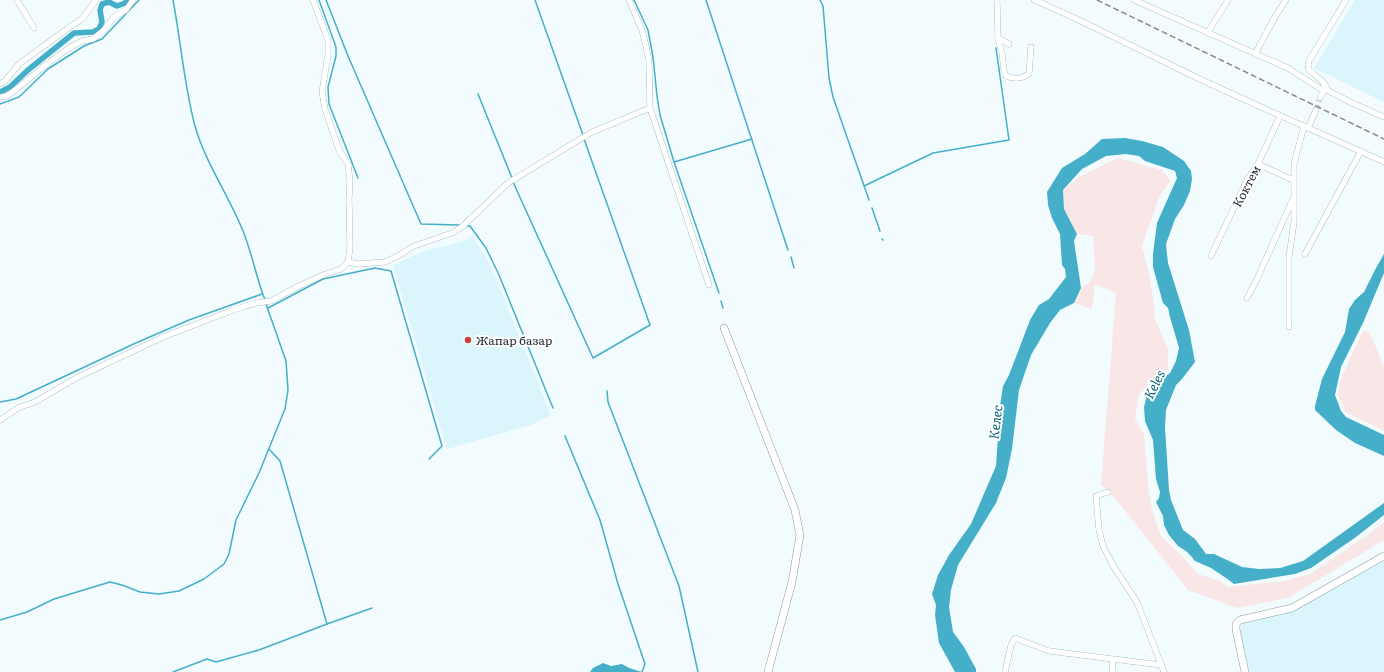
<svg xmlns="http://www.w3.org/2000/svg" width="1384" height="672" viewBox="0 0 1384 672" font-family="Literata,serif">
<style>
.built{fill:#dbf5fd}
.green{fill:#f8e7e6}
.water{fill:#45afc9}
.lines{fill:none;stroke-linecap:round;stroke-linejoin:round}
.stream{stroke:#45afc9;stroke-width:1.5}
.canal{stroke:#45afc9;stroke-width:5.5}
.minor-tunnel{stroke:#c8d2d4;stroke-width:5.5;stroke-dasharray:5.5 3;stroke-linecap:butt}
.minor-casing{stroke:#879da3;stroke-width:6}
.tertiary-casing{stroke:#879da3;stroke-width:8}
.minor{stroke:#fff;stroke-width:5.5}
.tertiary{stroke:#fff;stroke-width:7}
.rail{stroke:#838c8f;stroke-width:1.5;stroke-dasharray:6 3;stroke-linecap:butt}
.poi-dot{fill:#cc3d3d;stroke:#fff;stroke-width:1.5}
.labels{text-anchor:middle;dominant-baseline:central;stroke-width:4;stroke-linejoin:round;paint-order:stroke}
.street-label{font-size:12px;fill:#1f282b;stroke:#fff}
.poi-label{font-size:12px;fill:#1f282b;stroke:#fff;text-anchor:start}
.water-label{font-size:13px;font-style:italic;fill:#076274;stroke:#fff}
</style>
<rect width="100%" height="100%" fill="#f2fcfe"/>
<!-- built -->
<g class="built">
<polygon points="1355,0 1384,0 1384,102 1314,68"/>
<polygon points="472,235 490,264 551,415 531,425 447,449 393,265 421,252 465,241"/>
<polygon points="1384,558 1384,672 1248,672 1239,629 1243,622 1293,611"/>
</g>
<!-- green -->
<g class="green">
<polygon points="1117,158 1162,170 1171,181 1160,195 1142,246 1150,279 1154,305 1155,319 1168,348 1168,369 1154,378 1139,395 1135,419 1144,434 1149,493 1152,510 1161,536 1183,557 1198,574 1220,581 1228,587 1285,581 1310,574 1366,536 1384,522 1384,540 1288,598 1237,608 1188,590 1113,496 1101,485 1116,293 1095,284 1092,309 1074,303 1081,288 1090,282 1095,271 1093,236 1077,234 1064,209 1063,190 1079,177"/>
<polygon points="1363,330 1370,333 1384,367 1384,431 1345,412 1338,394 1341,379"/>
</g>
<!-- water -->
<g class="water">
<polygon points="1125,138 1142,141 1163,147 1184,161 1191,171 1192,179 1190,191 1184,205 1175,219 1166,244 1168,263 1189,330 1195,362 1182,379 1176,385 1166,410 1165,427 1169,490 1171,500 1183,530 1195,539 1206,554 1214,554 1242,567 1259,569 1280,568 1303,561 1384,503 1384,515 1356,537 1311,568 1295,574 1234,584 1229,580 1211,568 1195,561 1191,556 1186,551 1178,546 1169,535 1164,525 1163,516 1156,502 1159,498 1160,492 1156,479 1153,440 1145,421 1144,407 1147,395 1158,391 1161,379 1170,373 1176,361 1179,348 1170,317 1168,308 1163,303 1153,267 1153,254 1157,223 1177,178 1175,171 1145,161 1139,156 1126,154 1106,156 1082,169 1063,190 1064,209 1077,234 1074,241 1081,288 1074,303 1060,310 1050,323 1031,355 1019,390 1012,449 1006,478 996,503 958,565 951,590 949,607 953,632 964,647 976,669 976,672 955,672 939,643 935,615 936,605 932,594 938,575 949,555 971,524 996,466 1000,406 1003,386 1009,375 1030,320 1039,305 1049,299 1066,277 1065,269 1062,265 1060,234 1052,218 1048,205 1047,192 1062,168 1085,154 1102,139"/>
<polygon points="1384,254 1384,273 1363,323 1341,367 1335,395 1341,411 1346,417 1384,435 1384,456 1355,443 1336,430 1315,410 1315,406 1322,379 1345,332 1349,309 1355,300 1364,292 1376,268"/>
<polygon points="603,663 611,666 622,664 629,668 642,672 590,672 593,668"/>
</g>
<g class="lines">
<!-- stream -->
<g class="stream">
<path d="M173,0C181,42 184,85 195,126C205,162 229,196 243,231C252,253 256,277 265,300"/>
<polyline points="319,0 336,47 336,56 328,87 329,104 358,178"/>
<polyline points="326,0 348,56 421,224 459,225"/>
<polyline points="535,0 583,135"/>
<polyline points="634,0 648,30 653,57 657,96 660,115 674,162 752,139"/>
<polyline points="706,0 788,250"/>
<polyline points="820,0 823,6 829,78 833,97 869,200"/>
<polyline points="478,94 512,178"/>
<polyline points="0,104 19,97 48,69 84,46 102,39 139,0"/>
<polyline points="674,162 719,293"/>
<polyline points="513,182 593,358 650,325 584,139"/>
<polyline points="864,186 933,153 1009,140 996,48"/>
<polyline points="872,208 880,231"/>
<polyline points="467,226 470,226 486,248 499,275 553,408"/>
<polyline points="882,239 883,240"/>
<polyline points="791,257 794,268"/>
<polyline points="721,301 723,308"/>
<polyline points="268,308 323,279 375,268 391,271 442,446 429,459"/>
<polyline points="607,391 608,402 679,586 698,672"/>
<polyline points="0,402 16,399 138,342 189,320 262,294"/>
<polyline points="565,436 600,520 618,584 645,664 642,672"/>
<polyline points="0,620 27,612 54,599 110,582 122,585 140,592 159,594 179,591 204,579 224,564 229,554 236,520 259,473 285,409 288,390 286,361 266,304"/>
<polyline points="327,624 372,608"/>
<polyline points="173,672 207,659 216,662 259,650 327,624 280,461 269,449"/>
</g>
<!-- canal -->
<polyline class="canal" points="0,92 10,87 28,70 74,33 93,32 99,29 102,22 100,10 102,4 109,2 117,6 125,3 127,0"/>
<!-- minor-tunnel -->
<polyline class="minor-tunnel" points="1316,110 1320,98"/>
<defs>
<g id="minor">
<polyline points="17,0 34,28"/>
<polyline points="629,0 642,30 646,46 649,61 650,108 709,285"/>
<path d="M997,0L998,38L1002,53L1004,71L1006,76C1013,79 1022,79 1029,74L1031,47"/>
<path d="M1034,0C1084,21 1131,46 1179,69C1247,102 1316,131 1384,162"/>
<polyline points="1134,0 1288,68 1319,88 1327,90 1352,103 1384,117"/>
<polyline points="1208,32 1228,0"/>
<polyline points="998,38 1009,44"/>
<polyline points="1255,54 1275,17 1286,0"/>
<polyline points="0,84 5,81 19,64 71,26 82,19 96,0"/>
<path d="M1327,90C1326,81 1315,76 1309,70L1308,65L1309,61L1346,0"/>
<polyline points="0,97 7,96 19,87 43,67 69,48 82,41 93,39 104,30 114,17 126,10 133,0"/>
<polyline points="1320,98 1324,90"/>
<polyline points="1308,128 1316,110"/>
<polyline points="1258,164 1293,180"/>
<polyline points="1305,254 1361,151"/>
<polyline points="1211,256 1247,180 1258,164 1280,116"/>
<polyline points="348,262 358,264 385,262 398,256 414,246 452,233 463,226 508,183 592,132 650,108"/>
<polyline points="1247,298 1257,279 1292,201"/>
<polyline points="1289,327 1289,257 1294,222 1294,164 1304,126"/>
<polyline points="0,420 20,407 35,402 76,378 163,337 233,310 256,303 271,301 299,286 323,275 341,269 348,262 350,248 349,199 350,181 348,164 339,150 325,109 322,92 328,55 328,40 313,0"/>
<polyline points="1108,492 1096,496 1099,530 1103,546 1114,567 1137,602 1164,672"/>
<polyline points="1005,672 1011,645 1015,638 1049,651 1161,665"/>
<polyline points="1112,672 1113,660"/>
</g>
<g id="tertiary">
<polyline points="724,328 795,510 800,535 792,582 768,672"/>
<polyline points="1245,672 1236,629 1236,624 1240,620 1292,608 1384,556"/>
</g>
</defs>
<!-- minor casing -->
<use href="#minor" class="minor-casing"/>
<!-- tertiary casing -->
<use href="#tertiary" class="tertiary-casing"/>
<!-- minor -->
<use href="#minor" class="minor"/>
<!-- tertiary -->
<use href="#tertiary" class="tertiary"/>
<!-- rail -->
<polyline class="rail" points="1097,0 1384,139"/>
</g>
<!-- markers -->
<circle class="poi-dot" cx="468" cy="340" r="4"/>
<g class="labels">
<!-- street labels -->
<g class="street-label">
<text transform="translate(1246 186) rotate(-62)">Коктем</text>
</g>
<!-- poi labels -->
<g class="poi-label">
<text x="476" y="340">Жапар базар</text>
</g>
<!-- water labels -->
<g class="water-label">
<text transform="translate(1154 384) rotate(-63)">Keles</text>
<text transform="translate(995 422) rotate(-83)">Келес</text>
</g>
</g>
</svg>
